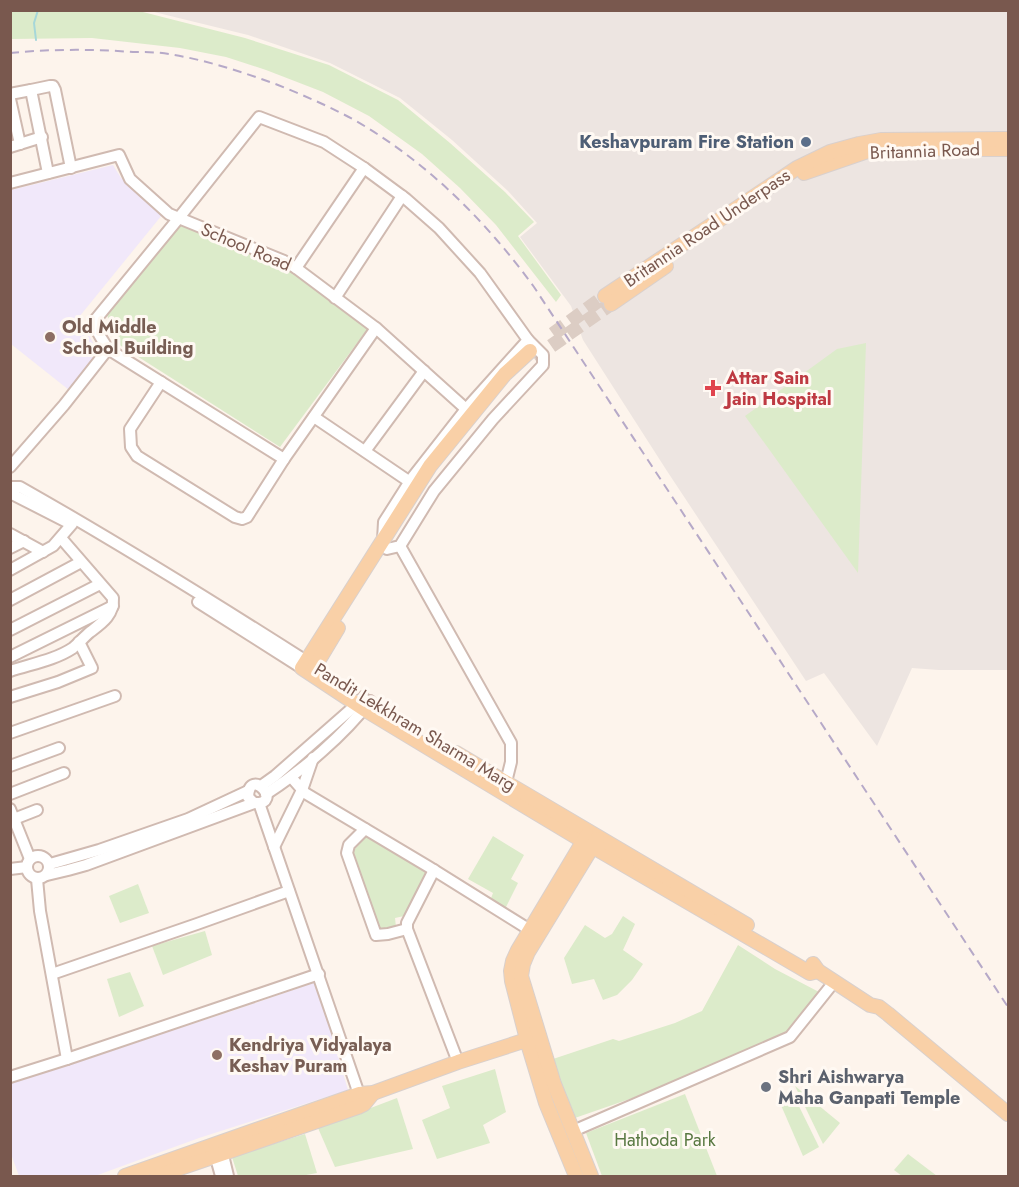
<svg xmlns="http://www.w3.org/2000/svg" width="1019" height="1187" viewBox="0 0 1019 1187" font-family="Jost,sans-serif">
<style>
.industrial{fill:#ede5e1}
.education{fill:#f1e8fa}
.green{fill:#dcebca}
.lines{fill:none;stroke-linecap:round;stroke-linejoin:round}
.stream{stroke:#a6d7d9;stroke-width:2}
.major-tunnel{stroke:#dccdc4;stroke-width:14;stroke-dasharray:14 7;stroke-linecap:butt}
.minor-casing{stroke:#d0bab1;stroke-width:14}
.major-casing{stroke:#d9d0cd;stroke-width:16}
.minor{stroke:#fff;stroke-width:10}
.major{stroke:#f9d0a7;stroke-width:14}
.rail{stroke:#b6a9c8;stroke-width:2;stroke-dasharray:9 6;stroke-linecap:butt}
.service-dot{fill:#5c6f8a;stroke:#fff9f3;stroke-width:2}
.education-dot{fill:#8d6e63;stroke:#fff9f3;stroke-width:2}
.health-dot{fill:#e0444e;stroke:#fff9f3;stroke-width:2}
.worship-dot{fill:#6b7280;stroke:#fff9f3;stroke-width:2}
.labels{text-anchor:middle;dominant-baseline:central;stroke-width:6;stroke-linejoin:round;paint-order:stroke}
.service-label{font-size:18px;font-weight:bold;fill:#4e5e75;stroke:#fff9f3;text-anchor:end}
.street-label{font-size:18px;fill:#79584e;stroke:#fff9f3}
.education-label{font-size:18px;font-weight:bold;fill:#785e54;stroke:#fff9f3;text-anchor:start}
.health-label{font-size:18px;font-weight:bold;fill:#be3a42;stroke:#fff9f3;text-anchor:start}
.worship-label{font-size:18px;font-weight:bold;fill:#5b616d;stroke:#fff9f3;text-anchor:start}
.park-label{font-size:18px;fill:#597942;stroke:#fff9f3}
</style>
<rect width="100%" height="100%" fill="#fdf4ec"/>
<!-- industrial -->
<polygon class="industrial" points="150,11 1008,11 1008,670 939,670 912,668 877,746 824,673 806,681 667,471 583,340 571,306 520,237 537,223 508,191 452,140 400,98 330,63 248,35"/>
<!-- education -->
<g class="education">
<polygon points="113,165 121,178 162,215 79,317 98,352 69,390 11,344 11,190"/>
<polygon points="316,982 348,1090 199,1138 95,1176 19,1176 11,1154 11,1083 232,1011"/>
</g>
<!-- green -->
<g class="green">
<polygon points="10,11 139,11 245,38 329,65 398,100 450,143 505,192 534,222 518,236 561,295 556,302 496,225 460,188 422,154 369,116 323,92 266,70 226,57 180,48 92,38 11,39"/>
<polygon points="179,224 286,266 369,327 280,447 118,344 107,315"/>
<polygon points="866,343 858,573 745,416 837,349"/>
<polygon points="367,836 429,874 404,916 395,918 396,927 380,931 364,891 352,852"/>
<polygon points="493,836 524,855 511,879 518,883 505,909 490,901 493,893 468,879"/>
<polygon points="138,884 149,913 120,923 109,896"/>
<polygon points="623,916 635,924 623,950 643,964 632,980 617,995 603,1000 594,979 572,984 564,958 585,925 605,938 612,934"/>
<polygon points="205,931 212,955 163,975 152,946"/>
<polygon points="738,945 775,969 819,992 789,1032 644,1094 572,1119 550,1060 613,1039 619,1041 675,1023 702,1011"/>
<polygon points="130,972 144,1006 119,1017 107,979"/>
<polygon points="495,1069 506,1112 483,1125 490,1143 437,1159 422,1120 450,1108 442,1086"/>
<polygon points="795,1086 840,1123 823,1144"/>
<polygon points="791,1090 819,1147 803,1156 777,1096"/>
<polygon points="685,1094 717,1176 602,1176 586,1133"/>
<polygon points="397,1098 413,1149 335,1167 318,1128"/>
<polygon points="305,1134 317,1173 301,1176 238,1176 232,1157"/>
<polygon points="908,1154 937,1176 902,1176 894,1170"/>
</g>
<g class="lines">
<!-- stream -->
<polyline class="stream" points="36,40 34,23 38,10"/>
<!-- major-tunnel -->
<g class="major-tunnel">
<polyline points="553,334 605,296"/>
<polyline points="534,358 611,304"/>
</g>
<defs>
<g id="minor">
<polyline points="10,94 31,90"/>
<polyline points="10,99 20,144"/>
<polyline points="10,147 42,137"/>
<polyline points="48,173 31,90 50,86 53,86 55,90 71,168"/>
<polyline points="10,183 119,155 130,179 169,214 284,261 296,268 376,328 466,409"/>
<polyline points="296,268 364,168"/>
<polyline points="335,298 402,196"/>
<polyline points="161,382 130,429 131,447 137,456 235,517 242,519 247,517 284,459 376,328"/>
<polyline points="314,417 410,482"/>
<polyline points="365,451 424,371"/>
<path d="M284,459L108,349C103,340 93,329 96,319L178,219L259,117L324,142L364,168L406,199L439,228L480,273L528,340L466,409L412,478L384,522L383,540"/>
<polyline points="10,467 64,405 108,349"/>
<path d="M10,487H20C117,542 212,601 306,661"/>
<polyline points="10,491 14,495 65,521"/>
<polyline points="10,534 43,552"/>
<polyline points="400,546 511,743 511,762 506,782"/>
<polyline points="10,548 24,541"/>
<polyline points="387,549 400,546 434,491 493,419 543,365 543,355 528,340"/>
<polyline points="10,570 53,546 72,524"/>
<polyline points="10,600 81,562"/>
<polyline points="198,602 302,668"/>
<polyline points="10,630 100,584"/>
<polyline points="10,657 113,606"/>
<path d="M10,671C31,664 55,660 73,648C79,643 84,637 90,632C102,623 114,615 113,598L61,538"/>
<polyline points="10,697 58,682 92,668 79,642"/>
<polyline points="10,733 115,696"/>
<polyline points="10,766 59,748"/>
<polyline points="291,777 305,793 429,867 530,930"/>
<polyline points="261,786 275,776 357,704 363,697"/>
<polyline points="10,794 64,773"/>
<path d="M266,794C302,771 344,735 370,701"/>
<polyline points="259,803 359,1094"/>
<polyline points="10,809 30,859"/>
<polyline points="14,819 37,810"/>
<polyline points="365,829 349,845 347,853 376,935 388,934 407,929"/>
<polyline points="274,847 302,790 313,758"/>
<circle cx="38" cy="867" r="11"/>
<polyline points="50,864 99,850 188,819 248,791"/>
<polyline points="10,869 27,867"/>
<polyline points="434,870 407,923 407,929 458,1062"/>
<path d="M47,875L68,870L86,865L254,803C285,805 249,765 248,797L254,803"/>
<polyline points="37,879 40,911 67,1059 319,974"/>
<polyline points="52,974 197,924 289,891"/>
<polyline points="10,1077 67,1059"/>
<polyline points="573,1131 790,1037 834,982"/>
<polyline points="221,1147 228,1176"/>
<polyline points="214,1151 221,1176"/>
</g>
<g id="major">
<polyline points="941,149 1008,149"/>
<polyline points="804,173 865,152 880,149"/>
<polyline points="605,296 797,168 830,152 859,144 881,140 1008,139"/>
<polyline points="611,304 666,266"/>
<polyline points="530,351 505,374 430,466 302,668 364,709 583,841 810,973 818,971"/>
<polyline points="311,673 338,628"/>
<polyline points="456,753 747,925"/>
<polyline points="813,964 818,971 870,1005 879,1007 888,1014 1008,1114"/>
<polyline points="125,1176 359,1094 373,1093 458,1062 539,1036"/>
<polyline points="157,1176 358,1107 364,1104 373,1093"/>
<polyline points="576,1176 546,1103 529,1047 512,981 511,971 513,961 518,950 587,835"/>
<polyline points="591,1176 554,1084 521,976 523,964 528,952 597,839"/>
</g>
</defs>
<!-- minor casing -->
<use href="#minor" class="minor-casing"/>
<!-- major casing -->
<use href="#major" class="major-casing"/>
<!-- minor -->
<use href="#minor" class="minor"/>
<!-- major -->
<use href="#major" class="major"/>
<!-- rail -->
<path class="rail" d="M10,53C51,49 92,49 133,52C145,52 157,52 169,54C206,60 243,72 278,85C305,96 331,107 356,121C427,162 486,221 534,287L1008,1007"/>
</g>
<!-- markers -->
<circle class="service-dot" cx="806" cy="142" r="6"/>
<g class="education-dot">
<circle cx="50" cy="337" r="6"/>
<circle cx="217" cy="1055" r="6"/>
</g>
<path class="health-dot" d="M710 379h6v6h6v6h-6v6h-6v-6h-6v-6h6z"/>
<circle class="worship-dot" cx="766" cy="1087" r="6"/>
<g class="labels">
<!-- service labels -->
<g class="service-label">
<text x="794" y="142">Keshavpuram Fire Station</text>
</g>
<!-- street labels -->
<g class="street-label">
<text transform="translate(925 151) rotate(-2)">Britannia Road</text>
<text transform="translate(707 228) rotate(-34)">Britannia Road Underpass</text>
<text transform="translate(246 247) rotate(23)">School Road</text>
<text transform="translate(415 727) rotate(31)">Pandit Lekkhram Sharma Marg</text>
</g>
<!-- education labels -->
<g class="education-label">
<text x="62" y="327">Old Middle<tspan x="62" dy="21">School Building</tspan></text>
<text x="229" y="1045">Kendriya Vidyalaya<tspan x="229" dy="21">Keshav Puram</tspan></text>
</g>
<!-- health labels -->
<g class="health-label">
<text x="726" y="378">Attar Sain<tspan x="726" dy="21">Jain Hospital</tspan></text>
</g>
<!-- worship labels -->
<g class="worship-label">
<text x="778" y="1077">Shri Aishwarya<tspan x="778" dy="21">Maha Ganpati Temple</tspan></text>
</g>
<!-- park labels -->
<g class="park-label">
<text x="665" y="1140">Hathoda Park</text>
</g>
</g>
<!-- border -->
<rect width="1019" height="1187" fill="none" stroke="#79584e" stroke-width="24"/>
</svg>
